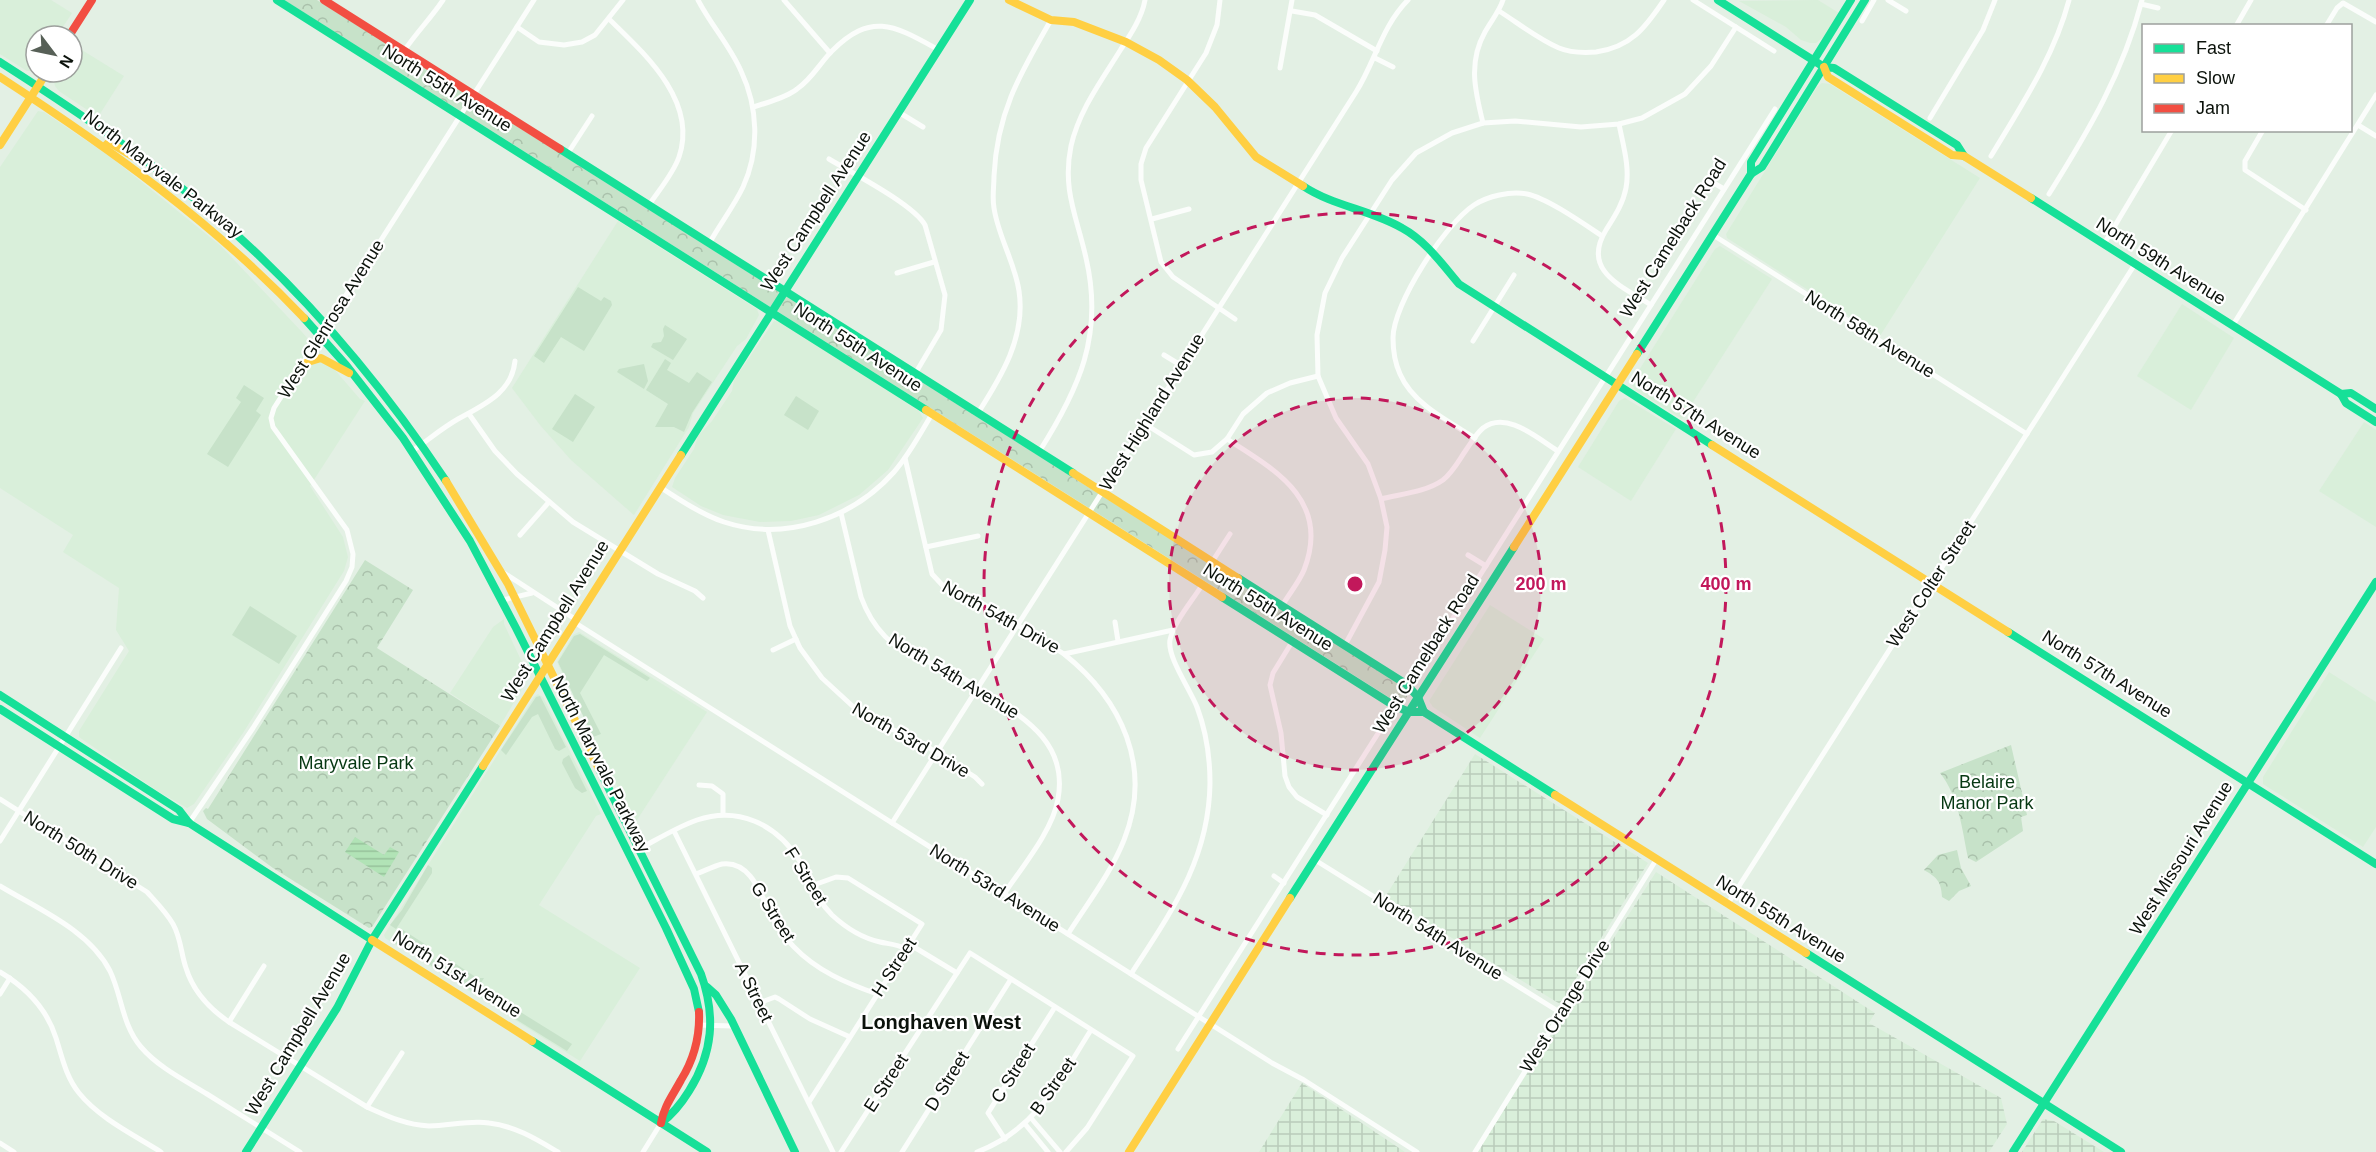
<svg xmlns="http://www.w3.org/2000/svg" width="2376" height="1152" viewBox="0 0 2376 1152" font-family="Arial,sans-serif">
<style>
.built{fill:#d9efda}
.industrial{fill:url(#industrial-grid)}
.grass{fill:#c7e2c9}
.forest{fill:url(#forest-crowns)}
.water{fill:url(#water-rules)}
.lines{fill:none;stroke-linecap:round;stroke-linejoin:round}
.street{stroke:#fbfdfb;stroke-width:5}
.fast{stroke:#16e098;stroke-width:8}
.slow{stroke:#ffcf43;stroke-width:8}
.jam{stroke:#f24e42;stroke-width:8}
.ring{fill:none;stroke:#c2185b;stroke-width:3;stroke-dasharray:10 8}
.labels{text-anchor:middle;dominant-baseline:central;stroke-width:4.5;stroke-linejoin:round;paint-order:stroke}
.street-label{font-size:18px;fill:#0b120b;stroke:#fff}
.park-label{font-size:18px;fill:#073813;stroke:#fff}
.neighbourhood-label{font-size:20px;font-weight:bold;fill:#0b120b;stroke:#fff}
.centre{fill:#c2185b;stroke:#fff;stroke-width:3}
.ring-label{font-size:18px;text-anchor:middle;font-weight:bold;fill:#c2185b;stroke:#fff;stroke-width:4.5;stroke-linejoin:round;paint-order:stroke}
</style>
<defs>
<pattern id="industrial-grid" width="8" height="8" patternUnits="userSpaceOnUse" patternTransform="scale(1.5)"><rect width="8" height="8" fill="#d9efda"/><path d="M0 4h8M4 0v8" fill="none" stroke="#b9ccba"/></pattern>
<pattern id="forest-crowns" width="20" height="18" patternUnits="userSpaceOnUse" patternTransform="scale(1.5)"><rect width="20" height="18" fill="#c7e2c9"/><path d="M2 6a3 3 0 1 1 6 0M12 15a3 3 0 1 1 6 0" fill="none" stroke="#aac1ab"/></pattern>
<pattern id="water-rules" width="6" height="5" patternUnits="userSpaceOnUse" patternTransform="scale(1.5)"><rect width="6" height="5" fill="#b1e3b6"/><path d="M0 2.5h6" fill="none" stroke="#97c29b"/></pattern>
</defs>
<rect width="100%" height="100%" fill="#e3f0e4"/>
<!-- built -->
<g class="built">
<polygon points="0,0 51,0 72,13 57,36 36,36 34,71 27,71 0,54"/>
<polygon points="1818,0 1839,13 1825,36 1816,43 1810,43 1801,40 1786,27 1739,1"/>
<polygon points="77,47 124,76 98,117 59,91 55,86 54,82 61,72 72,72 72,55"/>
<polygon points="1822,83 1830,84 1980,178 1880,336 1727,238 1726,234 1817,87"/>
<polygon points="38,111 44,112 112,158 221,246 302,332 360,399 365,401 310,486 343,537 348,557 344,571 243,733 194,804 187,808 156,790 79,737 79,731 129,651 116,630 119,588 63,552 73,535 0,488 0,167"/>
<polygon points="618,221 757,309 759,315 746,339 737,346 693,413 689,427 634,515 571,460 540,425 512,388"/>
<polygon points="1720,246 1772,279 1682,419 1635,390 1631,383 1715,249"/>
<polygon points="2182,304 2234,338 2191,410 2137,376"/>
<polygon points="774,321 781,322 919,411 923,418 888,470 859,495 819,515 791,521 760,522 723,515 701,506 672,487 675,478 694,449 698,436 712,421 732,391 734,380"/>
<polygon points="1625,398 1676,429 1631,501 1578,467 1619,401"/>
<polygon points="2364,422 2376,430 2376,527 2319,491"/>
<polygon points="1490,605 1544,639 1480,738 1433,707 1429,701"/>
<polygon points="504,619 504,624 529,677 500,726 450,693 493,627"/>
<polygon points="579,632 707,712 635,823 557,662 573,635"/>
<polygon points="2329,672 2376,702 2376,827 2363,847 2263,784 2263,777"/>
<polygon points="538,694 543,697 601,814 596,816 539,905 640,968 580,1061 385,938 384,935 534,697"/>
</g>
<!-- industrial -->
<g class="industrial">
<polygon points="1475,754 1648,863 1560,1004 1385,897"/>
<polygon points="1656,872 1875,1013 1869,1023 2001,1098 2007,1124 1989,1152 1477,1152"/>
<polygon points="1302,1083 1405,1152 1259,1152"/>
<polygon points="2043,1119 2054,1121 2104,1152 2022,1152"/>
</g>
<!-- grass -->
<g class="grass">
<polygon points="578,287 601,301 604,297 611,301 612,305 584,351 561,337 544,363 534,356"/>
<polygon points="665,325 687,339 673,360 651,347 653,343 661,342 664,336 663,329"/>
<polygon points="665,359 671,363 667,370 689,383 697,372 712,382 692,413 684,432 674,427 655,427 668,404 646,390"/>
<polygon points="644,364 648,381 644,389 617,372 619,369"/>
<polygon points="244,385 264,398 256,411 261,415 228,467 207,454 241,402 236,398"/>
<polygon points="575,394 595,407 573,442 552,429"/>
<polygon points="796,396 819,411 808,430 784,415"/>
<polygon points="250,606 297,636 279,664 232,635"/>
<polygon points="580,634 650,678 647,681 604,655 580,693 601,734 593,737 558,662 574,636"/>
<polygon points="540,696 566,747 559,751 555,749 538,714 532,717 506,755 501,750 536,697"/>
<polygon points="569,755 587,791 582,793 575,788 562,763 563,759"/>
<polygon points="428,865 432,868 432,873 396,929 390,925 402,910"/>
<polygon points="403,930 431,948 428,956 437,962 444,956 477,978 484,978 475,993 395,943"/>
<polygon points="501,1000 572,1044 567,1051 496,1007"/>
</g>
<!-- forest -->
<g class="forest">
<path d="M284,0H317L1400,684L1408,694C1406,699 1404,703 1398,703Z"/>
<polygon points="365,560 413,590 377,648 500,726 372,927 369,928 273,868 207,819 203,811 206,808 208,809"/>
<path d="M2011,745L2027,815L2021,817L2023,831L1976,862L1968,858C1962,829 1959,797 1940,773Z"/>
<path d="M1957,850L1961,868L1971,886L1959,891L1949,901L1942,897C1941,882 1938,878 1924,870L1938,855Z"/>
</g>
<!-- water -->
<polygon class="water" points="355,837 384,855 390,847 399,852 384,877 345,852"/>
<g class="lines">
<!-- street -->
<g class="street">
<path d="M698,0C711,25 730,46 741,71C758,107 760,150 743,187C734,206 720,224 710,242"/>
<polyline points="784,0 830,53"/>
<polyline points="1220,0 1217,25 1206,53 1146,148 1141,164 1141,180 1161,262 1173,277 1235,319"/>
<polyline points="1693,0 1774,51"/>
<polyline points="1888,0 1906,11"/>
<polyline points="2141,4 2158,8"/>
<polyline points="1292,11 1315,15 1377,51"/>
<path d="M1499,11C1518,23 1538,39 1559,48C1571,53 1583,53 1596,52C1631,47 1645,28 1664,0"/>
<path d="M609,19C645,54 698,101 679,157C673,174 659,190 649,205"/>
<polyline points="1862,21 1874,0"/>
<polyline points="2236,26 2251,0"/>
<polyline points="2326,26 2337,8 2343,3 2376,22"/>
<polyline points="517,27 539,42 564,45 582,42 595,35 623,0"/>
<path d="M404,51C416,33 431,18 443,0"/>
<polyline points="1375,58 1393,67"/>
<polyline points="1280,68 1292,0"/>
<path d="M754,107C768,102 786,98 797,89C812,79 819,64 832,51C872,11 895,26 939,50"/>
<polyline points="900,113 923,127"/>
<polyline points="1930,118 1983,30 1995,0"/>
<path d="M1483,123C1475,91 1468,62 1485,32C1491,21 1499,12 1503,0"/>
<path d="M1619,124C1623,145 1630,167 1626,188C1623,204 1614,217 1606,230C1581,271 1622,286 1651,305"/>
<polyline points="2358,125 2376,136"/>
<polyline points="2263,130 2245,161 2245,170 2306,210"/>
<polyline points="568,153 592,116"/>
<path d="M1991,156C2021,106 2054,57 2069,0"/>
<path d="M829,159C852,173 913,204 925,225L945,295L941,330L915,374"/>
<polyline points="1707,179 1724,189"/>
<path d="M2049,194C2089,130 2123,73 2142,0"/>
<polyline points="1152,219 1189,209"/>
<polyline points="1713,235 2027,434"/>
<polyline points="2104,244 2172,130"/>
<polyline points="897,273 934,262"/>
<polyline points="2233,325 2376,95"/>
<polyline points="1473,341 1514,275"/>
<polyline points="1164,355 1182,366"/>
<path d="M978,413C1001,377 1026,337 1019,291C1015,263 998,236 994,208C992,198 994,186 994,176C997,112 1020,74 1051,20"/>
<polyline points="469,414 495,451 517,474 573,522 658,574 695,591 703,598"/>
<polyline points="1145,424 1194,455 1212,452 1227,439 1243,414 1267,393 1290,383 1318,376"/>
<path d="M1475,438C1448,421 1413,404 1400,374C1395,363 1393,350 1393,338C1393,304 1445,224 1474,205C1488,196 1510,191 1527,194C1547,198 1584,224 1602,236"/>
<path d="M1227,439C1276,470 1331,501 1304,570C1299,582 1289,594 1282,606"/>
<path d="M412,451C427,441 442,428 458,419C483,405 512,393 515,361"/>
<path d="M1039,452C1079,389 1104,335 1086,258C1077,217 1062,190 1071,146C1079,110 1102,80 1121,49C1131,34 1142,17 1145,0"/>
<polyline points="905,458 932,574 945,588 982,603 1064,654 1173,630"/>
<path d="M660,487C680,500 701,514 724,522C785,542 852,519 894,472C909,455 920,434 932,414"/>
<path d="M1381,499C1401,494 1426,492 1443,480C1453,472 1459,460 1466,450C1471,443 1476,434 1483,428C1507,410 1538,439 1558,451"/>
<path d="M841,513L861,597C872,627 892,649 922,660C929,663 937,664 944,667C959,674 973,685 987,694C1026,719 1068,744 1058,799C1053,830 1022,867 1004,894"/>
<polyline points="768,530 790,626 800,648 822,678 859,712 878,724 912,737 975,777 982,784"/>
<polyline points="520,535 549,502"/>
<polyline points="926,547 978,536"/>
<polyline points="1468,555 1486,566"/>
<polyline points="1212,562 1230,534"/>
<polyline points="504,573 575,619"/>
<polyline points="503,600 532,593"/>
<polyline points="574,622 1272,1063 1304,1080 1417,1152"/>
<polyline points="1115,622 1118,641"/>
<polyline points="1292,642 1273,673 1270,685 1281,733 1285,776 1289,787 1297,797 1327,815"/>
<polyline points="1345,645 1379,582 1385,550 1387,527 1381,499 1368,464 1336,418 1318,376 1317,335 1325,293 1342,258 1392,180 1416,153 1452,133 1483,123 1515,121 1581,127 1619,124 1642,118 1685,94 1711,66 1736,27"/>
<polyline points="773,650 796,639"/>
<path d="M1064,654C1122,700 1153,767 1124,840C1111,873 1087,904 1068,934"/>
<polyline points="1415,678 1775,109"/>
<polyline points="699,785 712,786 723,794 723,814"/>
<path d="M0,799L147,892C156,902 166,912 173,924C181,938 181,954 186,968C193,991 210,1009 229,1022L367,1107C387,1116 406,1125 429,1126C449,1126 469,1120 489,1123C515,1126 536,1139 558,1152"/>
<polyline points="189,823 253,728 346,581 352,567 353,554 347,530 273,427 271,418 274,408 534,0"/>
<path d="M892,823L1356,92C1375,62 1382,26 1408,0"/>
<polyline points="674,831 833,1152"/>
<polyline points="0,841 121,648"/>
<path d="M639,849C658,839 677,827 697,820C738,806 776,824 799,860C810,879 816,899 832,915C845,927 862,938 880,942C889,944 897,944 906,949"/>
<polyline points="1315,860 1561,1013"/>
<path d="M696,874C704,871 714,866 722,864C752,860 762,898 772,917C778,928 785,938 794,947C817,971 846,983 877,994"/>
<polyline points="1274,876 1284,883"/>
<path d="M0,886C38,909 89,930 110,971C122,996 122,1025 141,1047C158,1067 184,1080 207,1094C238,1113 269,1133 300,1152"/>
<polyline points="1727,905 2135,264"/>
<polyline points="909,944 957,973"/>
<path d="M0,972C25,987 47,1009 56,1038C62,1057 66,1077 79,1093C99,1118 134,1135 161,1152"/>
<path d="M1131,974C1171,912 1209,860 1210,783C1210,757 1206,731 1197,707C1190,689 1167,657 1170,640C1173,623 1193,600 1202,585"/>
<polyline points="0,994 10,978"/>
<polyline points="759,1003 775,997 779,999 810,1019 850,1037"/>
<polyline points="229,1022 264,966"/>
<polyline points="699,1025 732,1026"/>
<polyline points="1178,1049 1384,724"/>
<polyline points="809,1102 922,924 848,878 836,877 811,886"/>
<polyline points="367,1107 402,1053"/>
<polyline points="1031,1118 1060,1152"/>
<polyline points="1025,1124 1048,1152"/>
<polyline points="1005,1139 988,1113 1055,1007"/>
<polyline points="0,1143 14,1152"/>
<polyline points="643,1152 661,1123"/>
<polyline points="841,1152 970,953 1133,1056 1087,1128 1066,1152"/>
<polyline points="902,1152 1011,979"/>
<path d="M977,1152C1037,1129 1058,1082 1091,1030"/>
<polyline points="1475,1152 1656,860"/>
</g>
<!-- fast -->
<g class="fast">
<polyline points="277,0 926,410"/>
<polyline points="1718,0 1824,67 1834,68 1957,145 1964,156"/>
<path d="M0,62C61,101 122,141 179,186C283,268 372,370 446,481"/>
<polyline points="560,149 1073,473"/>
<polyline points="1751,174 1751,162 1851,0"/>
<path d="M1303,186C1333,206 1371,210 1402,228C1426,241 1442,264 1459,284L1712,445"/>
<polyline points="2031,198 2341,394 2346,403 2376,422"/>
<polyline points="304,318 346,365 403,438 470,541 516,628 666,928 694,989 699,1012"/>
<polyline points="1637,354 1751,174 1762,167 1865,0"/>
<polyline points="2341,394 2351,393 2376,409"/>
<polyline points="681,455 970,0"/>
<polyline points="1238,578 1406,684 1418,697 1424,712"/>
<polyline points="1222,597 1393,705 1409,712 1424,712 1555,795"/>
<polyline points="2008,632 2376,864"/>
<polyline points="0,695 179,810 189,823 372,940"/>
<polyline points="0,709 173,819 189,823"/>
<path d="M599,769L701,974C716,1016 713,1053 689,1091C681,1104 673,1114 661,1123"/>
<polyline points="1290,898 1514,547"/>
<polyline points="1806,953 2121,1152"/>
<polyline points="707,987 716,995 731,1019 795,1152"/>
<polyline points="532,1041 707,1152"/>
<polyline points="246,1152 337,1008 372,940 483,766"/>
<polyline points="2013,1152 2376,582"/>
</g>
<!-- slow -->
<g class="slow">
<polyline points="1009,0 1051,20 1074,22 1126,42 1159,60 1187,80 1215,107 1256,157 1303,186"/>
<polyline points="1824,67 1828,77 1952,155 1964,156 2031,198"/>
<path d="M0,77C109,148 214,223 304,318"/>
<polyline points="0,145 47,72"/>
<polyline points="105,146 108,143 112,144 134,157"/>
<polyline points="300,367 308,362 321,358 349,373"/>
<polyline points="926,410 1222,597"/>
<polyline points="1712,445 2008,632"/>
<polyline points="1073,473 1238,578"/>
<polyline points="446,481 508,584 599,769"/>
<polyline points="1514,547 1637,354"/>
<polyline points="483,766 681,455"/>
<polyline points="1555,795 1806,953"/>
<polyline points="372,940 532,1041"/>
<polyline points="1129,1152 1290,898"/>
</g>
<!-- jam -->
<g class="jam">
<polyline points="324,0 560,149"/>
<polyline points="69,36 92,0"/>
<path d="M661,1123C664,1106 673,1095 681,1080C694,1059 700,1036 699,1012"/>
</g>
</g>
<!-- distance rings -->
<circle cx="1355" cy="584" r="186" fill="#c2185b" fill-opacity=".12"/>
<g class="ring">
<circle cx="1355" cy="584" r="186"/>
<circle cx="1355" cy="584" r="371"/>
</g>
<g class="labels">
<!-- street labels -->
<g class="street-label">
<text transform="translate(447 88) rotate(32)">North 55th Avenue</text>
<text transform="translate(163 174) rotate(38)">North Maryvale Parkway</text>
<text transform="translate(816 211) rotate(-57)">West Campbell Avenue</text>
<text transform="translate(1673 238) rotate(-58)">West Camelback Road</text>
<text transform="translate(2161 261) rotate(32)">North 59th Avenue</text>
<text transform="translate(331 319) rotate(-58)">West Glenrosa Avenue</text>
<text transform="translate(1870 334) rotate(32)">North 58th Avenue</text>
<text transform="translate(858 347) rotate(33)">North 55th Avenue</text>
<text transform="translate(1152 412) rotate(-58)">West Highland Avenue</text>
<text transform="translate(1696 415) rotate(32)">North 57th Avenue</text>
<text transform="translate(1931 584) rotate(-57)">West Colter Street</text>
<text transform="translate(1268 607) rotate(32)">North 55th Avenue</text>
<text transform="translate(1001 617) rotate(29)">North 54th Drive</text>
<text transform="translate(555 621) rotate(-58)">West Campbell Avenue</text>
<text transform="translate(1426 654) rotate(-58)">West Camelback Road</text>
<text transform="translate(2107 674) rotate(32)">North 57th Avenue</text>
<text transform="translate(954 676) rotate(31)">North 54th Avenue</text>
<text transform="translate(911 740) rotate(30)">North 53rd Drive</text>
<text transform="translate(601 764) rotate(63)">North Maryvale Parkway</text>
<text transform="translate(81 850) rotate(32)">North 50th Drive</text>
<text transform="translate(2181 858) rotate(-58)">West Missouri Avenue</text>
<text transform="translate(806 876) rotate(58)">F Street</text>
<text transform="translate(995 888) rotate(32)">North 53rd Avenue</text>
<text transform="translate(773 912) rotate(58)">G Street</text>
<text transform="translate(1781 919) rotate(32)">North 55th Avenue</text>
<text transform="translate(1438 936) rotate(32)">North 54th Avenue</text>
<text transform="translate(894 967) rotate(-57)">H Street</text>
<text transform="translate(457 974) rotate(32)">North 51st Avenue</text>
<text transform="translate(754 992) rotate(64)">A Street</text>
<text transform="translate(1565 1006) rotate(-58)">West Orange Drive</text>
<text transform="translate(298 1034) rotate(-59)">West Campbell Avenue</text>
<text transform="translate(1013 1073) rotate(-58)">C Street</text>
<text transform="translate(947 1081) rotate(-58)">D Street</text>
<text transform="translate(886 1083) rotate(-57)">E Street</text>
<text transform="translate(1053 1086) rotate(-55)">B Street</text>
</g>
<!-- park labels -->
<g class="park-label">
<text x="356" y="763">Maryvale Park</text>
<text x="1987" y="782">Belaire<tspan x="1987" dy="21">Manor Park</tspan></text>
</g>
<!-- neighbourhood labels -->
<g class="neighbourhood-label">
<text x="941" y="1022">Longhaven West</text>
</g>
</g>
<circle cx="1355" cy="584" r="9" class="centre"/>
<g class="ring-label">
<text x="1541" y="590">200 m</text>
<text x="1726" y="590">400 m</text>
</g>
<!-- legend -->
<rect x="2142" y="24" width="210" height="108" fill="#ffffff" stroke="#9da09d" stroke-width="1.5"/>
<rect x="2154" y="44" width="30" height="9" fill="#16e098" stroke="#9da09d" stroke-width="1.5"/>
<text x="2196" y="54" font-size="18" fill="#0b120b">Fast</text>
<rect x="2154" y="74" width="30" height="9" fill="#ffcf43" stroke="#9da09d" stroke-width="1.5"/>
<text x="2196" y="84" font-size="18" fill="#0b120b">Slow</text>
<rect x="2154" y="104" width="30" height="9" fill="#f24e42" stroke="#9da09d" stroke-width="1.5"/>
<text x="2196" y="114" font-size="18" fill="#0b120b">Jam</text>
<!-- north arrow -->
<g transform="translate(54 54) rotate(122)"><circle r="28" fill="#ffffff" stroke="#9da09d" stroke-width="1.5"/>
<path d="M0-4.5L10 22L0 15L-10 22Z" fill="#576057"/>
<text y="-9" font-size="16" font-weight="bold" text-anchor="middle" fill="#0b120b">N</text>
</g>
</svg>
